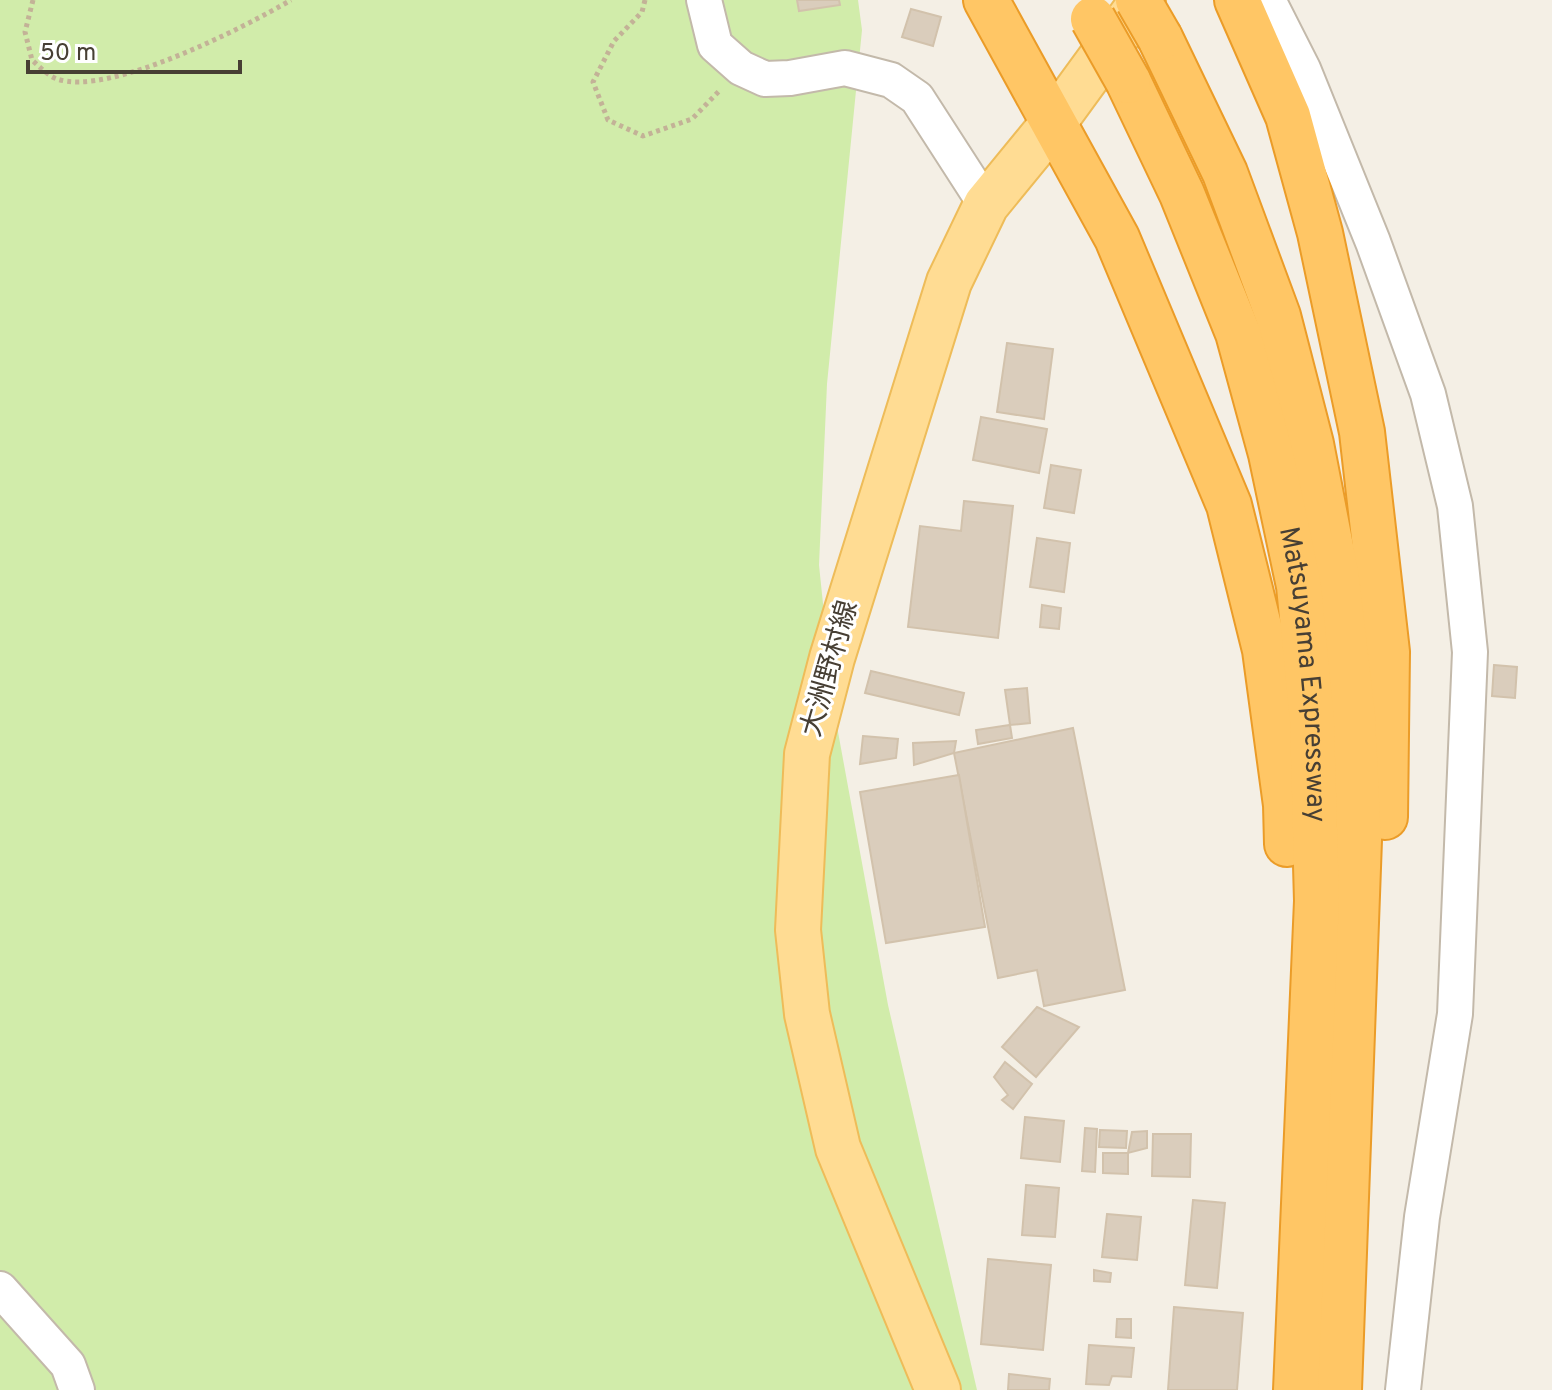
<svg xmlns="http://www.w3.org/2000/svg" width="1552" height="1390" viewBox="0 0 1552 1390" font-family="Overpass,'Noto Sans JP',sans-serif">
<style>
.green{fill:#d1ecaa}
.building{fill:#dacdbc;stroke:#d2c2ac;stroke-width:2}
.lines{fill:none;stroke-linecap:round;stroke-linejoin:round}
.minor-casing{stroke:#c3b9aa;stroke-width:38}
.primary-casing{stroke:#eebc59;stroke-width:48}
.motorway-casing{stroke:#eb9c28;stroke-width:48}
.path{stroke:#c3b297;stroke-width:5;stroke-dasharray:4 4;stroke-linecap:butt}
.minor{stroke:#fff;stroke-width:34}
.primary{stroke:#ffdc93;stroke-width:44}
.motorway{stroke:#ffc665;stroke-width:44}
.motorway-bridge-casing{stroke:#eb9c28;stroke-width:48;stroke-linecap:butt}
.motorway-bridge{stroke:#ffc665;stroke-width:44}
.labels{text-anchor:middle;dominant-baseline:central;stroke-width:6;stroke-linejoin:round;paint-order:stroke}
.street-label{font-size:28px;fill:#473f34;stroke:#fff}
</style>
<rect width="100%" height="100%" fill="#f4efe5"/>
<!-- green -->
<polygon class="green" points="0,0 858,0 862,30 827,384 819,565 834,710 888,1005 977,1390 0,1390"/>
<!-- building -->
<g class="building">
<polygon points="797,0 839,0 840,5 799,11"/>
<polygon points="911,9 941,17 933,46 902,37"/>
<polygon points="1007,343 1053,349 1044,419 997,412"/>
<polygon points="981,417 1047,429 1039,473 973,460"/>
<polygon points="1051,465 1081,470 1074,513 1044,508"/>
<polygon points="964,501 1013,506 998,638 908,627 920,526 961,531"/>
<polygon points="1037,538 1070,543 1064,592 1030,587"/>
<polygon points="1042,605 1061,608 1059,629 1040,627"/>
<polygon points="1494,665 1517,667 1515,698 1492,696"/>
<polygon points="871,671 964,693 959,715 865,693"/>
<polygon points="1027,688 1030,723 1010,725 1005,690"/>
<polygon points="1010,725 1012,738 978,744 976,730"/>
<polygon points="1073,728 1125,990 1044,1006 1037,970 998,978 954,753"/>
<polygon points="863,736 898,739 896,758 860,764"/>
<polygon points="956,741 954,753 914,765 913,743"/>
<polygon points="959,775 985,927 886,943 860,792"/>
<polygon points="1037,1007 1079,1027 1036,1077 1002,1047"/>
<polygon points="1005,1062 1032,1084 1013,1109 1002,1100 1008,1095 994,1077"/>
<polygon points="1025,1117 1064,1121 1060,1162 1021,1158"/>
<polygon points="1085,1128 1097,1129 1095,1172 1082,1171"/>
<polygon points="1100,1130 1127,1131 1126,1148 1099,1147"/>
<polygon points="1147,1131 1147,1148 1128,1153 1132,1132"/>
<polygon points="1153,1134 1191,1134 1190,1177 1152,1176"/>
<polygon points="1103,1153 1128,1153 1128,1174 1103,1173"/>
<polygon points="1026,1185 1059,1188 1055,1237 1022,1235"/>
<polygon points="1193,1200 1225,1203 1217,1288 1185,1285"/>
<polygon points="1107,1214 1141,1217 1137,1260 1102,1257"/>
<polygon points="988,1259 1051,1265 1043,1350 981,1344"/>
<polygon points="1094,1270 1111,1273 1110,1282 1094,1281"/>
<polygon points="1174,1307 1243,1313 1237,1390 1168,1390"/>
<polygon points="1117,1319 1131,1319 1131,1338 1116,1337"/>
<polygon points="1089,1345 1134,1348 1131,1377 1112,1376 1109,1385 1086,1384"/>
<polygon points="1009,1374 1050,1379 1049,1390 1008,1390"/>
</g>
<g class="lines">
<defs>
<g id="minor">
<polyline points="704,0 715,45 741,68 765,79 790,78 845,68 891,80 917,98 986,205"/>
<polyline points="1268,0 1303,69 1373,242 1428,394 1455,506 1470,652 1455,1014 1422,1217 1403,1390"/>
<polyline points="0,1289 68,1365 77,1390"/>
</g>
<polyline id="primary" points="938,1390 838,1148 807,1014 798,930 807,754 832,658 949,282 986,205 1054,122 1143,0"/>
<g id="motorway">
<polyline points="986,0 1117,238 1229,505 1265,650 1286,805 1287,844"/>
<polyline points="1237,0 1288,116 1320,233 1362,432 1387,652 1385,817"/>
<polyline points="1160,38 1225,173 1278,316 1311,444 1337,578 1353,716 1359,840 1339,1390"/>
<path id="s1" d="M1128,81L1182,194L1238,333L1271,454L1299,586L1312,721L1317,901L1296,1390"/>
</g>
</defs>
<!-- minor casing -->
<use href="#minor" class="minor-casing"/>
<!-- primary casing -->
<use href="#primary" class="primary-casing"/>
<!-- motorway casing -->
<use href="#motorway" class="motorway-casing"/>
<!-- path -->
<g class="path">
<path d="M33,0L25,32L32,60C39,66 48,76 57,79C109,97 245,27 291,0"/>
<polyline points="645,0 642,12 614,41 593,82 608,120 643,136 692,119 721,89"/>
</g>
<!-- minor -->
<use href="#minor" class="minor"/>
<!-- primary -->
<use href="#primary" class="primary"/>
<!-- motorway -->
<use href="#motorway" class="motorway"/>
<defs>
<g id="motorway-bridge">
<polyline points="1138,0 1160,38"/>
<polyline points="1093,19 1128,81"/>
</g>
</defs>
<!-- motorway-bridge casing -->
<use href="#motorway-bridge" class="motorway-bridge-casing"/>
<!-- motorway-bridge -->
<use href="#motorway-bridge" class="motorway-bridge"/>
</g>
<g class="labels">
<!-- street labels -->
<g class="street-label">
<text transform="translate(831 669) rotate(-74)">大洲野村線</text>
<text stroke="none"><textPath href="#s1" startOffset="624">Matsuyama Expressway</textPath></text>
</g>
</g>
<!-- scale -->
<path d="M28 60v12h212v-12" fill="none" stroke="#473f34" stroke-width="4"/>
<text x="40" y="60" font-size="24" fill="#473f34" stroke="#ffffff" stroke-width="6" paint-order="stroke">50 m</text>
</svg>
